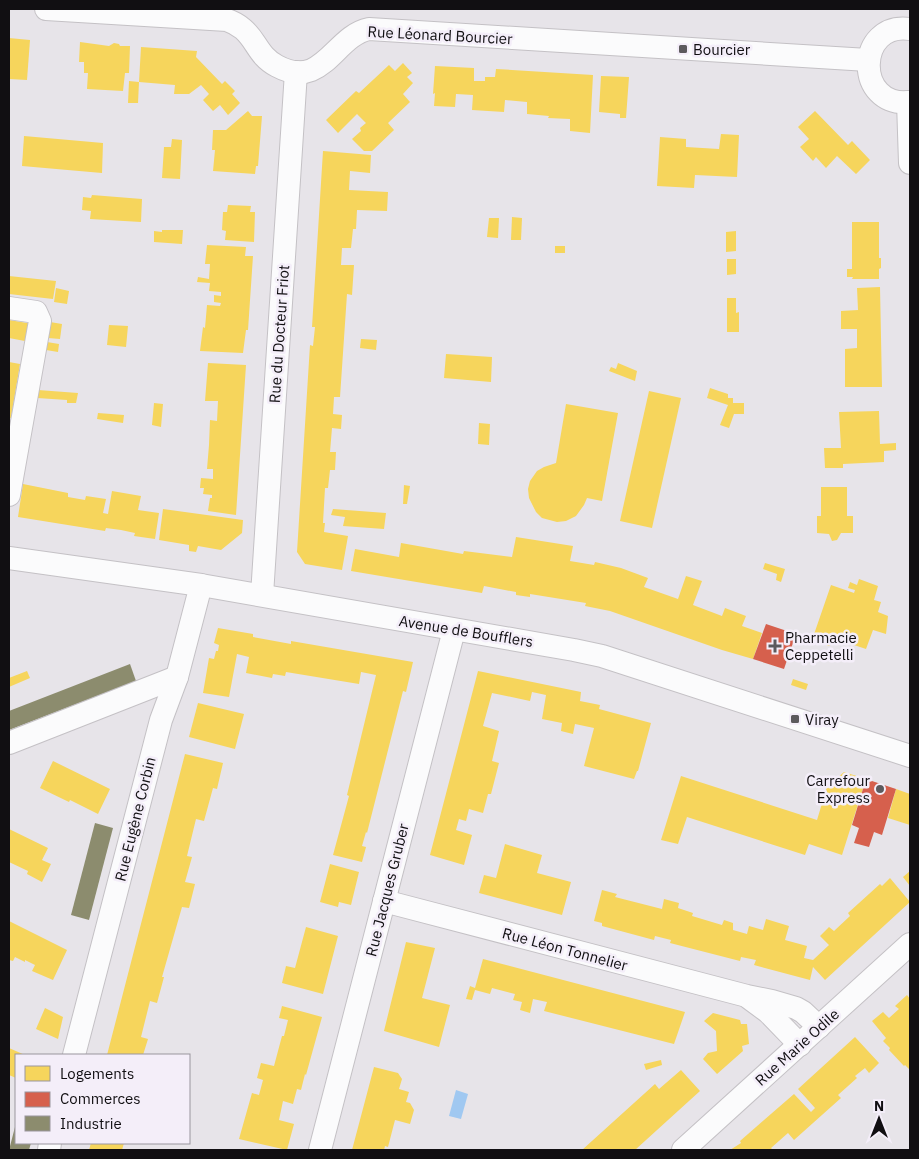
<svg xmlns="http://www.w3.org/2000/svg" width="919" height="1159" viewBox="0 0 919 1159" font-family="'IBM Plex Sans',sans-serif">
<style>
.water{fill:#a0c8f1}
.homes{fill:#f6d55c}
.shops{fill:#d6604d}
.industry{fill:#8c8c6e}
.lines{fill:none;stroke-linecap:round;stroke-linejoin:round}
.minor-casing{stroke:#c4c1c5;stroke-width:24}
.minor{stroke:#fbfbfc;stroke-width:22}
.poi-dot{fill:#5c5a5d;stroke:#f4eef9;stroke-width:2}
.labels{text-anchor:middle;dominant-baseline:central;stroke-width:5;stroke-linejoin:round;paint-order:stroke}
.street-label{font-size:15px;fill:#110f12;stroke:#f4eef9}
.poi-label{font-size:15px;fill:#110f12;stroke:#f4eef9;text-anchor:start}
</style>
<rect width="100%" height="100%" fill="#e7e4e9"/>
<!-- water -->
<polygon class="water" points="456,1090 468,1094 461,1119 449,1116"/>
<!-- homes -->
<g class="homes">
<polygon points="9,38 30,40 27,80 9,79"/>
<polygon points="80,42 109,46 114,43 119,44 120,46 130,46 129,73 125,73 123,91 87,89 88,73 84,73 84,62 79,62"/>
<polygon points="141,47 197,51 196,57 222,84 225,81 235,91 232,94 240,103 228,115 220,105 213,111 203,100 209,94 201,85 189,94 174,94 175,85 139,82"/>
<polygon points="403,63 412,73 407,77 413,83 403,94 410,102 388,123 394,130 372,151 364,151 352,139 361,131 360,128 366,123 357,114 338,133 326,120 356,91 359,93 389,65 395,71"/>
<polygon points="435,66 474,68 474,81 485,81 485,77 495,77 496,69 593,75 590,133 570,131 570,119 548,118 549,116 527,114 527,102 505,100 504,112 472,110 473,95 456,94 455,107 434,106 435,93 433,94"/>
<polygon points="601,76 629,77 626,118 620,118 620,114 599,112"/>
<polygon points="129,81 139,82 138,103 128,103"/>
<polygon points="248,111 252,116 262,116 258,166 256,166 255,174 213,171 215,150 212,150 213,130 226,130"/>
<polygon points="815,111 848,145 852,141 870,160 856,174 837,156 826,168 816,157 813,161 800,147 809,139 798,127"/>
<polygon points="721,134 739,135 737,177 695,175 694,188 657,186 660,137 686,139 686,147 719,149"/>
<polygon points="24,136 103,143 102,173 22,166"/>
<polygon points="172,139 182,140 180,179 162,178 164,147 171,147"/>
<polygon points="323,151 371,155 370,173 350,171 349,190 388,192 387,211 357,210 356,229 353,229 351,248 342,248 341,265 354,265 352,295 347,294 340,397 334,397 333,414 342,415 341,429 332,428 330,452 336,452 335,470 330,470 328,488 325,488 323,523 325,523 324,532 348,536 342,570 305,564 297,552 310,345 313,346 315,327 312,327"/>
<polygon points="92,195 142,199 141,222 90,219 91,211 82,210 83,197 91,198"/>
<polygon points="228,205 251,206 250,212 255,212 254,242 225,240 226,231 222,230 223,212 227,212"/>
<polygon points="512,217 522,218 521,240 511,240"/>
<polygon points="489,218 499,218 498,238 487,237"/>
<polygon points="852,222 879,222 879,258 881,258 881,268 879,269 879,279 852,279 853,277 847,277 847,269 852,269"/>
<polygon points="162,230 183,230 182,244 154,242 154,231 162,232"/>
<polygon points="736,231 736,251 726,252 726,232"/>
<polygon points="207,245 246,247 245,256 253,256 248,330 246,330 243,353 200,351 203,327 205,328 207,305 220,306 221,303 214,302 214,295 221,296 221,292 209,291 210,283 197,282 198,277 209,279 210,264 205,264"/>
<rect x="555" y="246" width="10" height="7"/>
<polygon points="727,259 736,259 736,274 727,275"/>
<polygon points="9,276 56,281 53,299 9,294"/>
<polygon points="880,287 882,387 845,387 845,349 857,348 857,329 841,329 841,311 858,310 857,288"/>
<polygon points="56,288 69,291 67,304 54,302"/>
<polygon points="727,298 736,298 736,313 739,312 739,332 727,332"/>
<polygon points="9,320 33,324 30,342 9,338"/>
<polygon points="50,322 62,324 60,339 48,338"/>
<polygon points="109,325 128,326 126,347 107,345"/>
<polygon points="361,339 377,340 376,350 360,348"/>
<polygon points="47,342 59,344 58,352 46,350"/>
<polygon points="446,354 492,357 491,382 444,378"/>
<polygon points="9,362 20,364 11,418 9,418"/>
<polygon points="208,363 246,365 236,515 208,511 210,498 212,498 212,495 203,494 204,488 200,488 201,478 213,479 213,469 207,469 209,445 210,420 217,421 218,401 205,401"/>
<polygon points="618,363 637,371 635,381 609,371 611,367 616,369"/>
<polygon points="710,388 728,394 728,398 733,398 733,403 744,403 744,414 734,414 729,428 720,425 728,405 707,398"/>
<polygon points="38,390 78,393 76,403 67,403 67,400 37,398"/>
<polygon points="649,391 681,398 652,528 620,521"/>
<polygon points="154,403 163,404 161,427 152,425"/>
<polygon points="566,404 618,413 602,501 587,498 584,505 576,516 566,521 557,522 542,518 536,512 529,498 528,489 530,481 537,471 544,467 556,463"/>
<polygon points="879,411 880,444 896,443 896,450 884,451 884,462 843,464 843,468 825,468 824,448 841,448 839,412"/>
<polygon points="98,413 124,415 123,423 97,419"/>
<polygon points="479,423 490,424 489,445 478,444"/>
<polygon points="23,484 68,493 68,497 85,500 86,496 106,499 103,513 108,514 112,491 141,496 138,510 159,513 155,539 134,536 135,533 121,530 106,528 105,531 18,517"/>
<polygon points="404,485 410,486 407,504 403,504"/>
<polygon points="821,487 847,487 847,516 853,516 853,533 841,533 837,540 832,541 829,534 817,533 817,516 821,516"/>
<polygon points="163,509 243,520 242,533 221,550 198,546 196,552 189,551 189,545 159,540"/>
<polygon points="333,509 386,513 384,529 343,526 345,517 331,515"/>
<polygon points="516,537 573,546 570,561 594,565 595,562 621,568 648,578 644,587 678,599 686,576 702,581 693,605 722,616 725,608 746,616 742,626 762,633 753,659 722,650 610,611 585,606 586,603 530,594 530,597 516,595 516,592 484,586 482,593 351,571 355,549 399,557 401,543 463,554 464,551 512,557"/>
<polygon points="765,563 785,569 781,582 776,580 777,574 763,569"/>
<polygon points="859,579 878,586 874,600 881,602 878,612 888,616 886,634 873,630 866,649 833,638 829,646 812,640 831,585 854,593 855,590 848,588 850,582 857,585"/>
<polygon points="218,628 253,634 253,637 291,644 291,641 413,662 406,692 403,691 367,833 366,832 362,846 366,847 362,862 333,855 349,796 347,795 376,675 361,672 359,684 286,672 285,676 273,674 272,678 246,673 249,657 237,654 229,697 203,693 209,658 214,659 216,651 218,651 219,645 214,643"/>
<polygon points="27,671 30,678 9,687 9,678"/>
<polygon points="478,671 581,692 580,701 600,705 599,709 651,723 638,771 637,771 634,779 584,766 594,728 575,724 573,734 561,731 562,723 542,719 546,695 532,692 530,701 492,693 483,726 499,731 492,761 499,763 491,794 488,794 483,813 469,809 466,821 459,819 456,830 472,835 464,865 430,855"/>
<polygon points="793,679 808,684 806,690 791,685"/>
<polygon points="198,703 244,714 235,749 189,737"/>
<polygon points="185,754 223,763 217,789 213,788 204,821 196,819 187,856 192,857 185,882 195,884 189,908 182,907 162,977 164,977 157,1003 150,1001 141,1037 148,1039 143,1055 107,1055"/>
<polygon points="53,761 110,789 98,814 70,800 69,802 40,788"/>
<polygon points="844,772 866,779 842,855 809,844 805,855 687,817 678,844 661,840 681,776 817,820 827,787"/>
<polygon points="896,789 910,794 910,825 888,818"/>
<polygon points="9,829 48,848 42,860 51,864 42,882 27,874 28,871 9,862"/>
<polygon points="505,844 542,855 537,873 571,882 562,915 479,893 484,875 496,878"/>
<polygon points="330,864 359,872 351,905 339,902 338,907 320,902"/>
<polygon points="910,871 910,886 903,877"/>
<polygon points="890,878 910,902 825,980 813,967 810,980 754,965 756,960 741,957 740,961 670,943 671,940 655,936 654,940 602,926 602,923 594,921 602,890 617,894 615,897 662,909 664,899 679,903 678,908 693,913 692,916 722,925 724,920 733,923 733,930 747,934 749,926 763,930 766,919 789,926 785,940 807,946 804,958 813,960 829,945 820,936 829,927 834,931 850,916 848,913 880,884 882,886"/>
<polygon points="9,921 67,950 53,980 32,971 35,965 25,960 25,962 15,957 13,961 9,960"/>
<polygon points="306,927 338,936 323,994 282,983 286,966 295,968"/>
<polygon points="406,942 435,948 422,998 450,1005 439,1047 384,1031"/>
<polygon points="483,959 685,1012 674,1044 544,1011 547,1002 533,999 530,1013 520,1010 522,1002 513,1000 515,994 492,988 490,994 475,990 472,1000 466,999 470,986 475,988"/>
<polygon points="907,995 910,999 910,1070 905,1065 904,1066 889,1050 890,1048 883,1041 886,1038 872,1021 883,1012 889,1018 899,1009 895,1006"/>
<polygon points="282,1006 322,1017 306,1075 305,1074 301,1090 297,1089 293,1104 283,1101 279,1120 294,1124 287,1150 239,1139 252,1093 259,1095 263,1080 257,1078 261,1063 274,1066 282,1036 284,1036 288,1020 279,1018"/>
<polygon points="45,1008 63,1017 58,1039 36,1029"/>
<polygon points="713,1013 740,1020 741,1024 747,1024 749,1044 742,1046 743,1051 717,1074 703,1059 708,1053 717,1051 716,1031 704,1021"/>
<polygon points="855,1037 879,1063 869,1073 865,1068 855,1076 857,1078 838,1095 841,1098 794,1140 788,1133 771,1148 773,1150 730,1150 741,1143 740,1141 794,1094 811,1112 815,1108 798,1089"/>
<polygon points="9,1048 25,1055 16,1055 16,1078 9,1075"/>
<polygon points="661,1060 662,1065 646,1070 644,1064"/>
<polygon points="374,1067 398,1073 402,1079 399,1089 409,1092 406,1102 410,1103 414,1110 410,1124 395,1120 388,1147 385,1146 384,1150 352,1150"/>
<polygon points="681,1070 700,1091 635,1150 582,1150 655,1084 659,1089"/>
<polygon points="91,1143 124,1143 122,1150 89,1150"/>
</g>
<!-- shops -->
<g class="shops">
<polygon points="766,624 796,634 784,669 753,659"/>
<polygon points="866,779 896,789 882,835 874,832 869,847 854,843 859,828 852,825"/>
</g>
<!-- industry -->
<g class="industry">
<polygon points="130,664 136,681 9,730 9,711"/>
<polygon points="95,823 113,828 89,920 71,915"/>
<polygon points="15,1127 16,1143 31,1143 29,1150 9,1150"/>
</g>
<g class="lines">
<defs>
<g id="minor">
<path d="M46,9L227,20C233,22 238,25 243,29C257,41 258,56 277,66C323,91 334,36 369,29L868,60"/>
<path d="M910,29C856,21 854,108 910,102"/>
<polyline points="908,102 910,163"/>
<polyline points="9,308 36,312 40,321 9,495"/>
<polyline points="9,558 201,585 574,650 602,656 910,756"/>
<polyline points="262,595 296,72"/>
<polyline points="9,743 177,677"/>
<polyline points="384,901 747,996 772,1001 796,1008 803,1012 819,1027"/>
<polyline points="749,998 768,1012 800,1045"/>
<polyline points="74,1055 161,720 177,677 201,585"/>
<polyline points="49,1150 50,1143"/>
<polyline points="320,1150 454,630"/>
<polyline points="683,1150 910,944"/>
</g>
</defs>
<!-- minor casing -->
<use href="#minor" class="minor-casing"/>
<!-- minor -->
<use href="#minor" class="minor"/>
</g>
<!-- markers -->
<g class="poi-dot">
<rect x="678" y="44" width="10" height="10" rx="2.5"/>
<path d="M772.5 638.5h5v5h5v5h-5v5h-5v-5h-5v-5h5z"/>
<rect x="790" y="714" width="10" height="10" rx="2.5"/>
<circle cx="880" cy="789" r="5"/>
</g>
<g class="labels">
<!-- street labels -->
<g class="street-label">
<text transform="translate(440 35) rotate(3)">Rue Léonard Bourcier</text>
<text transform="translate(279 334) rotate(-86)">Rue du Docteur Friot</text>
<text transform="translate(466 631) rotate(9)">Avenue de Boufflers</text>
<text transform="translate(135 819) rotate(-76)">Rue Eugène Corbin</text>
<text transform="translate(387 890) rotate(-76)">Rue Jacques Gruber</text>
<text transform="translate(565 949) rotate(15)">Rue Léon Tonnelier</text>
<text transform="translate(797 1047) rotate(-42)">Rue Marie Odile</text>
</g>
<!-- poi labels -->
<g class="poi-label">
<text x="693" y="49">Bourcier</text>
<text x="785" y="637">Pharmacie<tspan x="785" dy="17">Ceppetelli</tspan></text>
<text x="805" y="719">Viray</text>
<text x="870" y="780" text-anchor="end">Carrefour<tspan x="870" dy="17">Express</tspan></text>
</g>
</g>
<!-- border -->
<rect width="919" height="1159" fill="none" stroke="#110f12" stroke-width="20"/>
<!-- legend -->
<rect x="15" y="1054" width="175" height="90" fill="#f4eef9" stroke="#99959d"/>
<rect x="25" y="1066" width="25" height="15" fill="#f6d55c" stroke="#99959d"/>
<text x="60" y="1079" font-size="15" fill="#110f12">Logements</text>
<rect x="25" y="1092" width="25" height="15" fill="#d6604d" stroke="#99959d"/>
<text x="60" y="1104" font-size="15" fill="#110f12">Commerces</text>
<rect x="25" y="1116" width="25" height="15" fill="#8c8c6e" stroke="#99959d"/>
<text x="60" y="1129" font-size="15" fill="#110f12">Industrie</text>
<!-- north arrow -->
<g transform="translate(879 1119)" stroke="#f4eef9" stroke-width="4" paint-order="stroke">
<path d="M0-4L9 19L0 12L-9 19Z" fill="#110f12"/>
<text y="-8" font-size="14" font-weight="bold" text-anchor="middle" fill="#110f12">N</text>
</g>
</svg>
